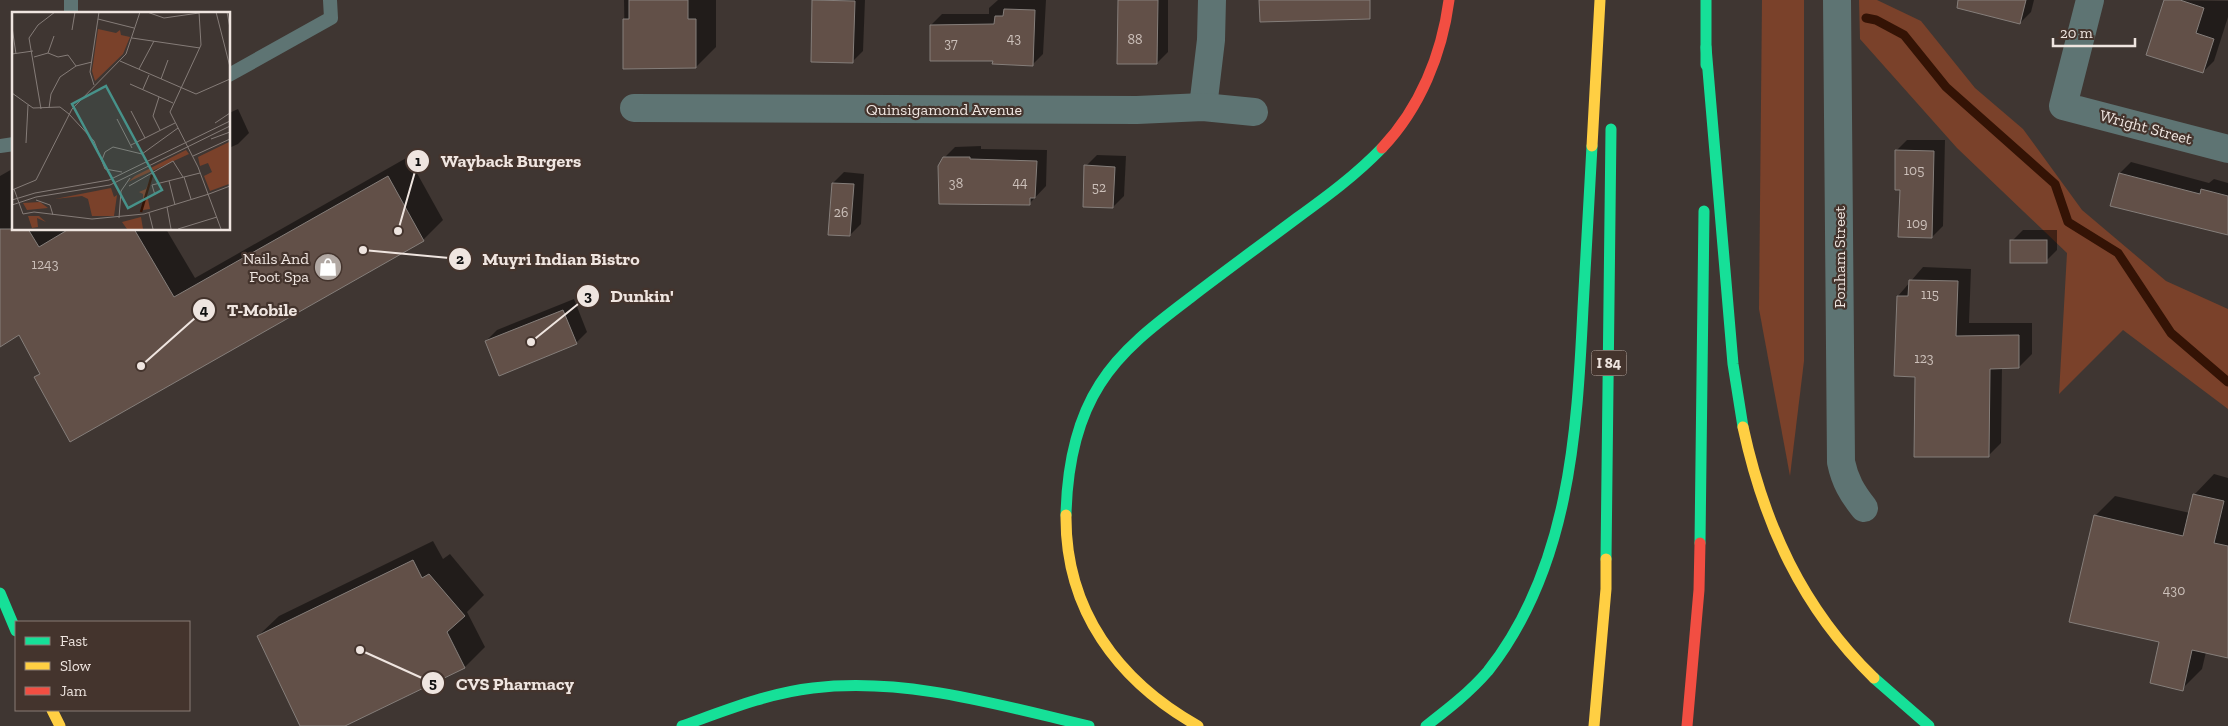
<svg xmlns="http://www.w3.org/2000/svg" width="2228" height="726" viewBox="0 0 2228 726" font-family="'Zilla Slab',serif">
<style>
.green{fill:#7a412a}
.shadow{fill:#0007}
.lines{fill:none;stroke-linecap:round;stroke-linejoin:round}
.stream{stroke:#341305;stroke-width:9}
.building{fill:#625048;stroke:#857e7a}
.lane{stroke:#5e7473;stroke-width:14}
.street{stroke:#5e7473;stroke-width:28}
.fast{stroke:#16e098;stroke-width:11}
.slow{stroke:#ffcf43;stroke-width:11}
.jam{stroke:#f24e42;stroke-width:11}
.labels{text-anchor:middle;dominant-baseline:central;stroke-width:4.5;stroke-linejoin:round;paint-order:stroke}
.number-label{font-size:14px;fill:#ccc0ba}
.shield{fill:#44342d;stroke:#bcb0aa;stroke-width:1}
.shield-label{font-size:15px;font-weight:bold;fill:#efe5e0}
.street-label{font-size:16px;fill:#efe5e0;stroke:#44342d}
.poi-label{font-size:16px;fill:#efe5e0;stroke:#44342d;text-anchor:end}
.inset-river{fill:none;stroke:#341305;stroke-width:2.5}
.inset-road{fill:none;stroke:#857c78;stroke-width:1}
.view{fill:#47928a;fill-opacity:0.15;stroke:#47928a;stroke-width:2.5}
.inset-edge{fill:none;stroke:#efe5e0;stroke-width:2.5}
.leader{fill:none;stroke:#efe5e0;stroke-width:2}
.callout-dot{fill:#efe5e0;stroke:#44342d;stroke-width:2}
.mark-label{font-size:15px;text-anchor:middle;font-weight:bold;fill:#111}
.callout-label{font-size:18px;text-anchor:middle;font-weight:bold;fill:#efe5e0;stroke:#44342d;stroke-width:4.5;stroke-linejoin:round;paint-order:stroke}
</style>
<rect width="100%" height="100%" fill="#3f3632"/>
<!-- green -->
<g class="green">
<polygon points="1762,0 1804,0 1804,361 1790,476 1759,309"/>
<polygon points="1859,0 1877,0 1921,21 1975,88 2023,129 2082,210 2166,281 2228,309 2228,409 2123,330 2059,394 2067,253 1957,148 1860,39"/>
</g>
<!-- shadow -->
<g class="shadow">
<polygon points="624,0 716,0 716,47 696,67 625,68"/>
<polygon points="814,0 865,0 863,51 852,62"/>
<polygon points="998,0 1046,0 1043,54 1032,65 994,60 931,25 942,14 989,14 989,8"/>
<polygon points="1119,0 1168,0 1168,52 1157,63"/>
<polygon points="1984,0 2034,0 2031,12 2020,23"/>
<polygon points="2165,0 2228,1 2228,17 2214,61 2203,72"/>
<polygon points="238,109 249,133 238,144 229,148 229,113"/>
<polygon points="1907,140 1945,140 1943,226 1932,237 1901,189 1896,151"/>
<polygon points="981,146 981,149 1047,150 1046,186 1029,204 944,158 955,147"/>
<polygon points="1097,155 1126,156 1124,196 1113,207 1086,166"/>
<polygon points="408,157 443,220 423,240 36,377 41,372 19,334 0,345 0,176 14,168 14,229 166,229 195,278"/>
<polygon points="2131,162 2209,183 2214,179 2228,183 2228,234 2120,173"/>
<polygon points="844,172 864,174 861,224 850,235 833,183"/>
<polygon points="2023,230 2057,230 2057,250 2046,261 2012,241"/>
<polygon points="1923,267 1971,269 1969,323 2032,323 2032,354 2019,367 2002,367 2001,443 1988,456 1916,375 1898,296"/>
<polygon points="574,299 587,332 576,343 486,341 497,330"/>
<polygon points="2214,474 2228,478 2228,657 2206,652 2202,669 2182,689 2161,641 2095,516 2115,496 2190,513 2194,495"/>
<polygon points="433,541 443,559 450,554 484,595 467,612 485,647 465,667 342,726 302,726 258,636 279,616"/>
</g>
<g class="lines">
<!-- stream -->
<polyline class="stream" points="1866,18 1876,20 1904,35 1946,87 2055,184 2068,222 2118,253 2171,333 2228,382"/>
</g>
<!-- building -->
<g class="building">
<polygon points="629,0 688,0 688,19 696,19 696,68 623,69 623,19 629,19"/>
<polygon points="812,0 855,1 853,63 811,62"/>
<polygon points="1118,0 1158,0 1157,64 1117,64"/>
<polygon points="1259,0 1370,0 1370,19 1260,22"/>
<polygon points="1958,0 2026,0 2020,24 1957,8"/>
<polygon points="2164,0 2180,0 2204,8 2196,33 2214,39 2203,73 2146,55"/>
<polygon points="1004,9 1035,10 1033,66 992,64 993,61 930,61 930,25 994,24 995,16 1003,16"/>
<polygon points="1895,150 1934,151 1932,238 1898,237 1900,190 1895,190"/>
<polygon points="943,157 970,157 970,159 1037,161 1035,198 1030,198 1030,205 939,204 938,166"/>
<polygon points="1084,165 1115,167 1113,208 1083,207"/>
<polygon points="2119,173 2200,194 2201,189 2228,196 2228,235 2110,206"/>
<polygon points="388,176 424,241 70,442 34,377 40,374 19,335 0,347 0,229 28,229 39,247 69,229 134,229 174,297"/>
<polygon points="832,183 854,184 850,236 828,235"/>
<rect x="2010" y="240" width="37" height="23"/>
<polygon points="1909,280 1958,281 1956,336 2019,335 2019,368 1990,369 1989,457 1914,457 1915,377 1894,376 1897,296 1908,296"/>
<polygon points="563,310 577,344 499,376 485,341"/>
<polygon points="2193,494 2224,501 2214,543 2228,546 2228,658 2192,650 2183,691 2150,683 2159,642 2069,622 2094,515 2183,536"/>
<polygon points="413,560 422,578 429,574 465,616 447,632 465,668 345,726 300,726 257,636"/>
</g>
<g class="lines">
<!-- lane -->
<g class="lane">
<polyline points="71,0 71,14"/>
<polyline points="229,75 331,18 330,0"/>
<polyline points="0,146 14,144"/>
</g>
<!-- street -->
<g class="street">
<path d="M1837,0L1841,462C1845,481 1852,493 1864,508"/>
<polyline points="2090,0 2063,106 2228,149"/>
<polyline points="1203,107 1211,40 1212,0"/>
<polyline points="634,108 1137,110 1203,107 1254,112"/>
</g>
<!-- fast -->
<g class="fast">
<polyline points="1706,0 1706,65"/>
<polyline points="1706,47 1733,364 1743,427"/>
<path d="M1066,515C1067,470 1075,423 1100,384C1122,349 1157,323 1190,298C1225,271 1261,245 1297,218C1326,197 1356,175 1382,148"/>
<polyline points="1700,543 1704,211"/>
<polyline points="1606,559 1611,129"/>
<polyline points="0,593 16,631"/>
<polyline points="1874,678 1929,726"/>
<path d="M682,726C724,711 768,693 813,688C906,677 999,705 1089,726"/>
<path d="M1426,726C1448,709 1470,692 1488,671C1569,568 1577,434 1583,308C1586,254 1589,200 1592,146"/>
</g>
<!-- slow -->
<g class="slow">
<polyline points="1592,146 1600,0"/>
<path d="M1743,427C1764,524 1802,608 1874,678"/>
<path d="M1066,515C1065,610 1118,681 1198,726"/>
<polyline points="52,710 60,726"/>
<polyline points="1594,726 1606,589 1606,559"/>
</g>
<!-- jam -->
<g class="jam">
<path d="M1382,148C1420,108 1442,54 1449,0"/>
<polyline points="1687,726 1699,590 1700,543"/>
</g>
</g>
<!-- icons -->
<defs>
<symbol id="shop-disc" viewBox="-11 -11 22 22"><circle r="9.5" fill="#b1a8a3" stroke="#44342d"/><path d="M-5-2.5h2.3a2.7 3.5 0 0 1 5.4 0H5L5.5 6h-11ZM-1.5-2.5h3a1.5 2.3 0 0 0-3 0Z" fill="#fff"/></symbol>
</defs>
<g fill-rule="evenodd">
<use href="#shop-disc" x="312" y="251" width="32" height="32"/>
</g>
<g class="labels">
<!-- number labels -->
<g class="number-label">
<text x="1014" y="38">43</text>
<text x="1135" y="39">88</text>
<text x="951" y="43">37</text>
<text x="1914" y="170">105</text>
<text x="1020" y="182">44</text>
<text x="956" y="183">38</text>
<text x="1099" y="187">52</text>
<text x="841" y="212">26</text>
<text x="1917" y="223">109</text>
<text x="45" y="264">1243</text>
<text x="1930" y="294">115</text>
<text x="1924" y="358">123</text>
<text x="2174" y="590">430</text>
</g>
<!-- shield labels -->
<rect class="shield" x="1591.5" y="350.5" width="35" height="25" rx="4"/>
<g class="shield-label">
<text x="1609" y="363">I 84</text>
</g>
<!-- street labels -->
<g class="street-label">
<text x="944" y="109">Quinsigamond Avenue</text>
<text transform="translate(2146 127) rotate(15)">Wright Street</text>
<text transform="translate(1839 257) rotate(-90)">Ponham Street</text>
</g>
<!-- poi labels -->
<g class="poi-label">
<text x="309" y="258">Nails And<tspan x="309" dy="18">Foot Spa</tspan></text>
</g>
</g>
<!-- overview -->
<g transform="translate(12 12)">
<rect width="218" height="218" fill="#3f3632"/>
<path d="M86,17L104,21L108,18L109,23L118,25L111,42L83,69L80,59ZM217,130V172L198,179L192,164L200,160L196,151L188,154L186,145ZM174,138L177,142L116,170L123,164ZM141,161L135,182L138,197L131,198V182L127,180L134,177ZM99,176L102,185L105,183L102,204H80L76,187L70,184L43,187ZM28,190L36,196L15,198L11,191ZM16,204H27L34,210L25,206L26,215L20,216ZM129,205L131,217H115L110,210Z" fill="#7a412a"/>
<path class="inset-river" d="M129,200L140,163"/>
<path class="inset-road" d="M135,0L152,6L187,1M187,0L189,33L158,100L186,155L209,217M204,0L218,55M215,0L218,16M86,7L122,16M0,15L4,42M60,18L63,0M120,26L188,36M36,41L42,24M0,42L21,39M22,45L36,41L46,45L56,43L64,54M108,49L184,82L218,67M127,57L142,29M149,67L156,48M118,72L161,91M82,73L78,60L87,0M131,77L137,63M0,81L21,96L48,95L57,102M147,85L141,104L148,118M37,96L39,82L48,65L64,54L80,50M29,97L17,26L26,13L43,0M119,99L133,126M57,102L82,129L93,157L110,160M105,107L120,136M203,111L218,101M199,127L218,120M14,131L16,93M119,133L163,111M181,144L218,127M90,148L93,140L101,135L130,142L166,116M172,165L179,187M157,169L163,193M117,174L161,149L171,165M2,177L11,202L22,200L80,207L132,202L197,182M0,178L24,168L60,97L114,42L128,0M197,182L218,174M143,183L140,173L188,161M0,188L23,181L97,168L218,109M24,188L38,193L41,203M0,193L24,185L98,173L218,114M155,195L159,217M137,201L141,217M107,206L109,179L118,166M166,217L205,205"/>
<path class="view" d="M94,74L150,178L116,196L60,92Z"/>
<rect width="218" height="218" class="inset-edge"/>
</g>
<!-- callouts -->
<path class="leader" d="M398 231L418 161M363 250L460 259M531 342L588 296M141 366L204 310M360 650L433 683"/>
<g class="callout-dot">
<circle cx="398" cy="231" r="5"/>
<circle cx="363" cy="250" r="5"/>
<circle cx="531" cy="342" r="5"/>
<circle cx="141" cy="366" r="5"/>
<circle cx="360" cy="650" r="5"/>
<circle cx="418" cy="161" r="12"/>
<circle cx="460" cy="259" r="12"/>
<circle cx="588" cy="296" r="12"/>
<circle cx="204" cy="310" r="12"/>
<circle cx="433" cy="683" r="12"/>
</g>
<g class="mark-label">
<text x="418" y="166">1</text>
<text x="460" y="264">2</text>
<text x="588" y="301">3</text>
<text x="204" y="315">4</text>
<text x="433" y="688">5</text>
</g>
<g class="callout-label">
<text x="511" y="167">Wayback Burgers</text>
<text x="561" y="265">Muyri Indian Bistro</text>
<text x="642" y="302">Dunkin'</text>
<text x="262" y="316">T-Mobile</text>
<text x="515" y="690">CVS Pharmacy</text>
</g>
<!-- legend -->
<rect x="15" y="621" width="175" height="90" fill="#44342d" stroke="#887b75"/>
<rect x="25" y="637" width="25" height="8" fill="#16e098" stroke="#887b75"/>
<text x="60" y="646" font-size="15" fill="#efe5e0">Fast</text>
<rect x="25" y="662" width="25" height="8" fill="#ffcf43" stroke="#887b75"/>
<text x="60" y="671" font-size="15" fill="#efe5e0">Slow</text>
<rect x="25" y="687" width="25" height="8" fill="#f24e42" stroke="#887b75"/>
<text x="60" y="696" font-size="15" fill="#efe5e0">Jam</text>
<!-- scale -->
<path d="M2053 38v8h82v-8" fill="none" stroke="#efe5e0" stroke-width="2.5"/>
<text x="2060" y="38" font-size="15" fill="#efe5e0" stroke="#44342d" stroke-width="4" paint-order="stroke">20 m</text>
</svg>
